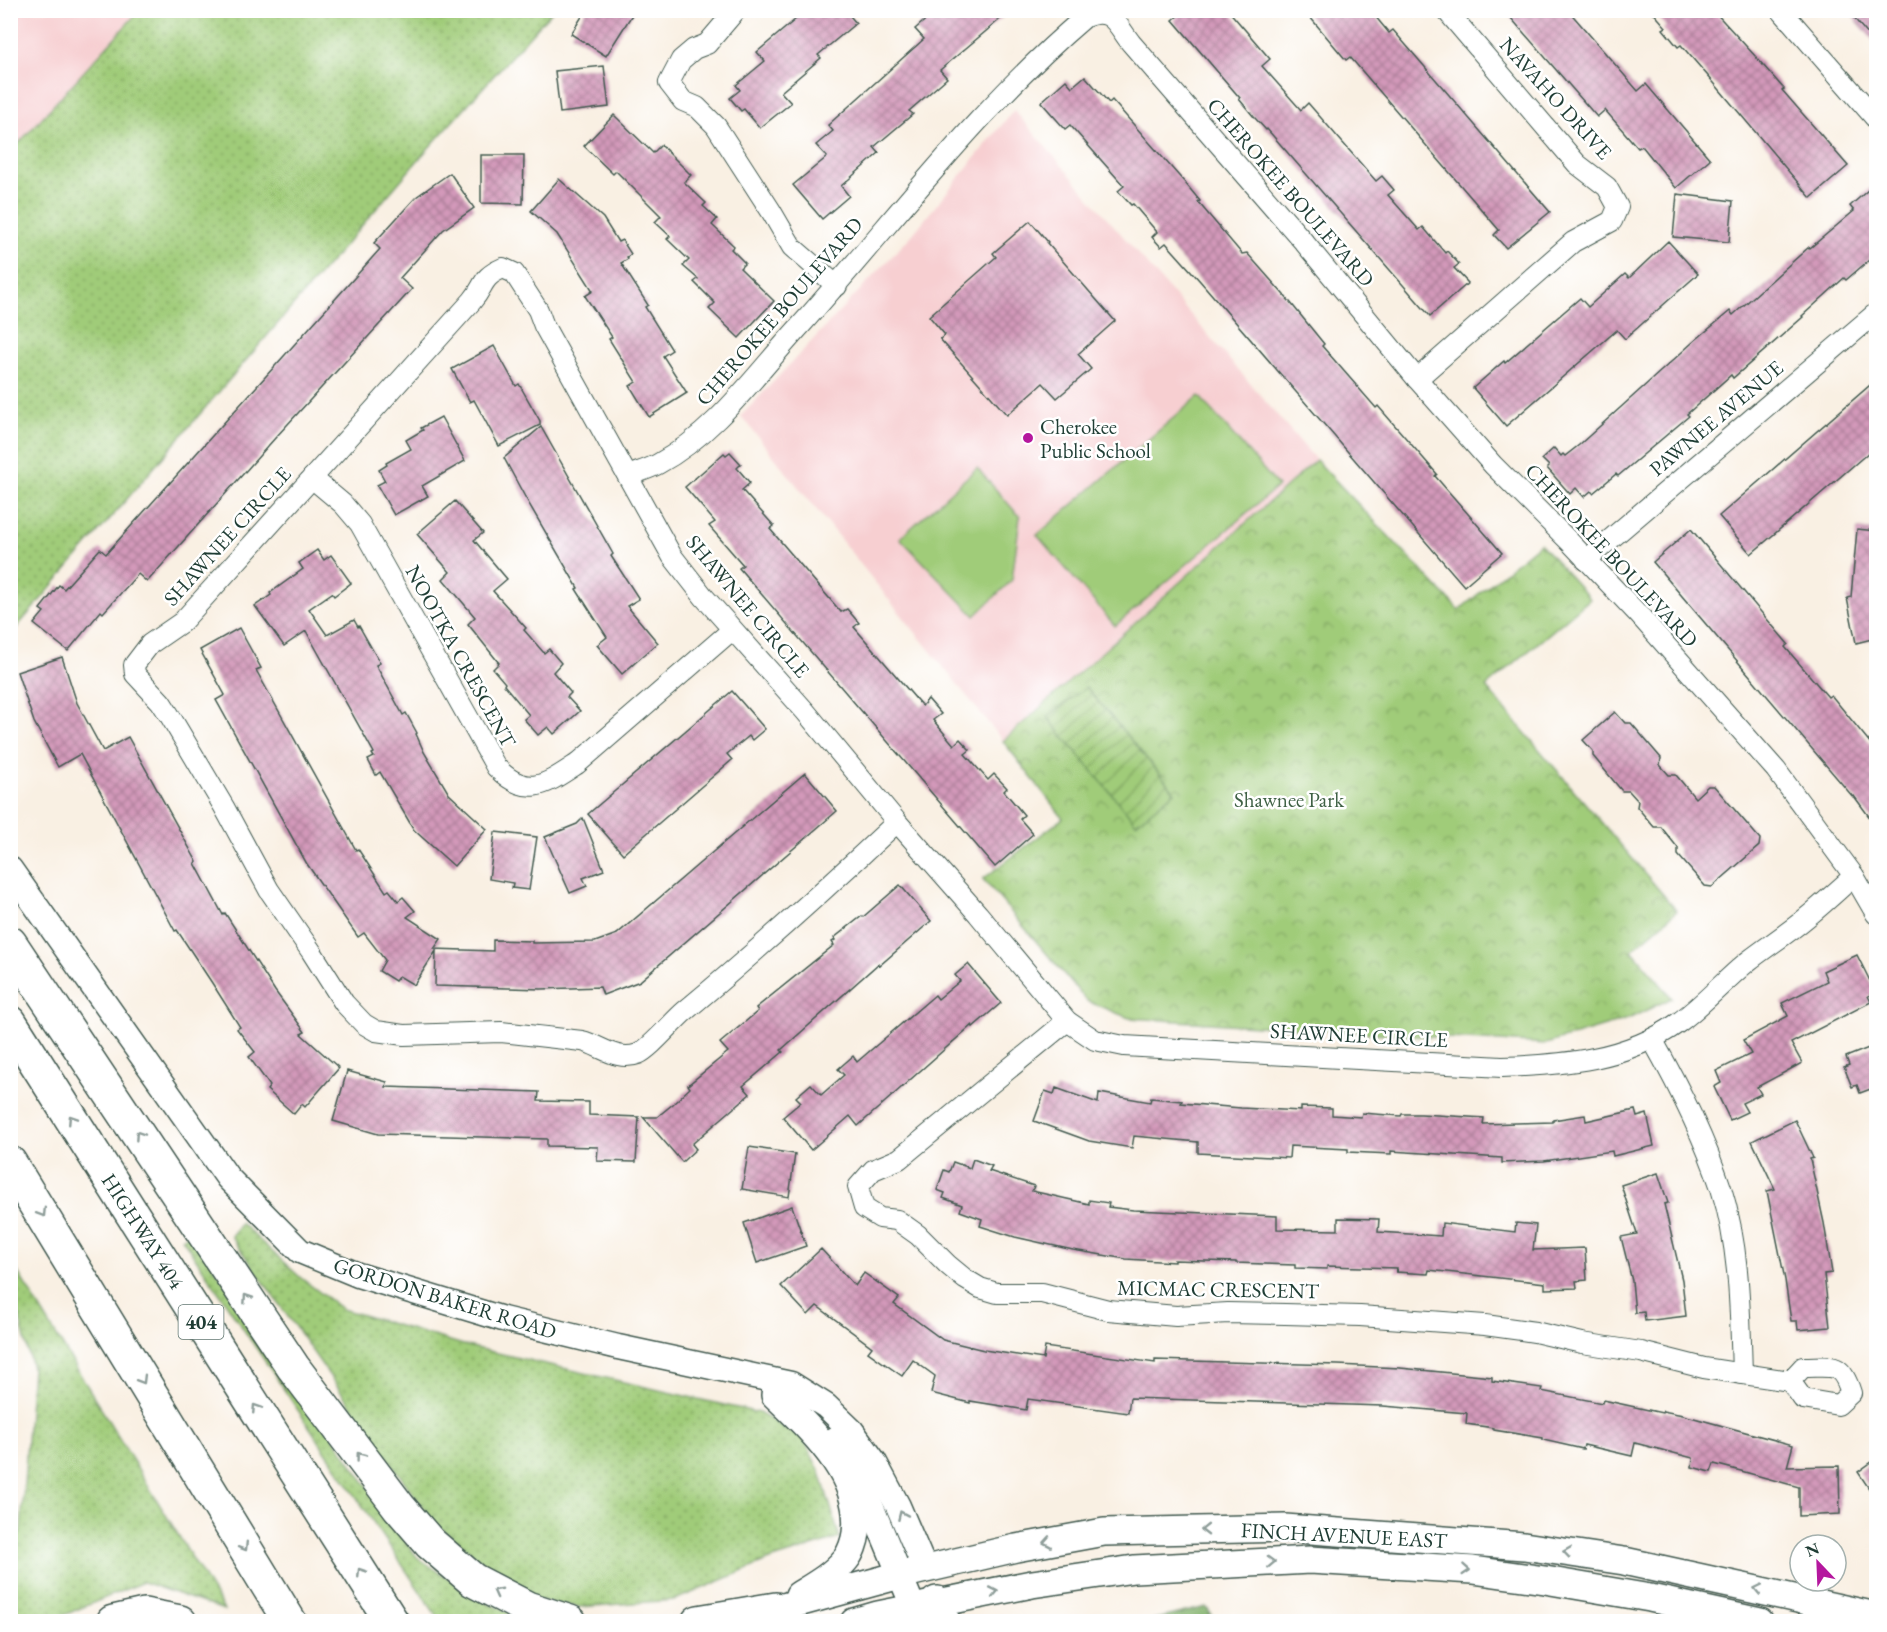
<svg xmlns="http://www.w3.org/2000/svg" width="1887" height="1632" viewBox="0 0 1887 1632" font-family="'EB Garamond',serif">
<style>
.built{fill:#f7cfd1}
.grass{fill:url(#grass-dots);stroke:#608456;stroke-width:1.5}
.forest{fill:url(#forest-firs);stroke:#50764e;stroke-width:1.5}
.park{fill:url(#park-crowns);stroke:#608456;stroke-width:1.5}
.garden{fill:url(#garden-furrows);stroke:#608456;stroke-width:1.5}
.pitch{fill:#a0cc79;stroke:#608456;stroke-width:1.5}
.building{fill:url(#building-cross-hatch)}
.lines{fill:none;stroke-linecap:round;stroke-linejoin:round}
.minor-casing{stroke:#40584e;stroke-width:22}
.tertiary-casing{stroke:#40584e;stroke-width:27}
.secondary-casing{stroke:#40584e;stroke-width:30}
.motorway-casing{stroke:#40584e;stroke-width:36}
.minor{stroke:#fff;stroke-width:20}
.tertiary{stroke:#fff;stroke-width:24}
.secondary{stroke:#fff;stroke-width:27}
.motorway{stroke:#fff;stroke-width:33}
.oneway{stroke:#8f9e9a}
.poi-dot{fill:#b5179e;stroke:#fff;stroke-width:2}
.labels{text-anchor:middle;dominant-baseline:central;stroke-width:5;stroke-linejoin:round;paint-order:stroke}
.shield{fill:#fff;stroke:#627771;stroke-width:1.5}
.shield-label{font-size:20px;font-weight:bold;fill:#1f3d34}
.street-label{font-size:21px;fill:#1f3d34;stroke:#fff}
.poi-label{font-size:21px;fill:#1f3d34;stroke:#fff;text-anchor:start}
.park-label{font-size:21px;fill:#3f6145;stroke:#fff}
</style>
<defs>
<pattern id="grass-dots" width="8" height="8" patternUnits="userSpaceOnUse" patternTransform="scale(1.5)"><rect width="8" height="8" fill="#a0cc79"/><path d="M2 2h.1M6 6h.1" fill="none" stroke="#82a764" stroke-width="1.8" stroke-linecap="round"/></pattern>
<pattern id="forest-firs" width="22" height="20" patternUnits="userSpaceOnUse" patternTransform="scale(1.5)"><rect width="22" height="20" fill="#80b069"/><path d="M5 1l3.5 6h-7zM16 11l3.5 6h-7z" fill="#689057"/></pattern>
<pattern id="park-crowns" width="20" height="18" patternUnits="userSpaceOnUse" patternTransform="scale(1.5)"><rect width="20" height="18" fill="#a0cc79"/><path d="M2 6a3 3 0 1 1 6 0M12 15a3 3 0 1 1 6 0" fill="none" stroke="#82a764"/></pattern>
<pattern id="garden-furrows" width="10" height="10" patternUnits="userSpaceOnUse" patternTransform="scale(1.5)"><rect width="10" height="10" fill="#a0cc79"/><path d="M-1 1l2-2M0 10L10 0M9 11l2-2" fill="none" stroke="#82a764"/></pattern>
<pattern id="building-cross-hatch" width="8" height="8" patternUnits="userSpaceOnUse" patternTransform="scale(1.5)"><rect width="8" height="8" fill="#d399ba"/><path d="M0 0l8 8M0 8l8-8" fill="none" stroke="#ab7e98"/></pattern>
</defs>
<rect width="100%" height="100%" fill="#fff"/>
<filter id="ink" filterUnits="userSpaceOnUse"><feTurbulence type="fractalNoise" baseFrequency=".0167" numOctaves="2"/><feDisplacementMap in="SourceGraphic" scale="12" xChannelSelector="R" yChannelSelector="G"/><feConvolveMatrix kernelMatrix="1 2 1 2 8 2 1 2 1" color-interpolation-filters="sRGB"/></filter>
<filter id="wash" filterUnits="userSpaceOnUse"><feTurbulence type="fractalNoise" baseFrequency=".008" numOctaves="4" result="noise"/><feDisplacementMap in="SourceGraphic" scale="24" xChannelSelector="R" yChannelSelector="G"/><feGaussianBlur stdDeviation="1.35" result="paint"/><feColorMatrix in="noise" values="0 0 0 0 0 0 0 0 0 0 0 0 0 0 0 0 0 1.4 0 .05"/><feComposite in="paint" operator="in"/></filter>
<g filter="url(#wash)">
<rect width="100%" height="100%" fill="#f9f0e3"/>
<!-- built -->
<g class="built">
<polygon points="11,11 139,11 19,143 11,147"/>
<polygon points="1014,110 1316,460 1003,741 741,416 912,235"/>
</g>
<!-- grass -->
<g class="grass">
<polygon points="139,11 552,11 425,152 11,634 11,147 19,143"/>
<polygon points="241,1223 301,1278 342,1309 467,1346 759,1413 803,1438 820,1472 840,1538 767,1561 675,1600 580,1607 530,1600 432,1521 231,1236"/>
<polygon points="191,1234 417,1557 480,1600 529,1621 440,1621 182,1238"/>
<polygon points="10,1261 11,1261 224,1610 143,1582 50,1621 11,1621 11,1560 21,1528 32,1368 11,1284"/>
</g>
<!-- forest -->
<polygon class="forest" points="1206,1607 1216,1621 1148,1621"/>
<!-- park -->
<polygon class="park" points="1316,460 1459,610 1540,543 1590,599 1486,687 1677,911 1632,950 1672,998 1628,1019 1546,1044 1129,1018 1087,1001 983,879 1063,818 1003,741"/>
<!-- garden -->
<polygon class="garden" points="1086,687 1175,792 1136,823 1047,717"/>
<!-- pitch -->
<g class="pitch">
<polygon points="1199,396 1278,486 1115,626 1037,535"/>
<polygon points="977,468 1020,517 1012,580 975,616 900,538"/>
</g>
<g id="blocks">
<!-- building -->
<g class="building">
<polygon points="586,10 635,10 606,56 571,34"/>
<polygon points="789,10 845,10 856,23 818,55 821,58 781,92 791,103 760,128 744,109 741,111 730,98 740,90 736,85 765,61 757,52 796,19"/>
<polygon points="937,10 1011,10 940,70 947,78 909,111 913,114 874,147 879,153 841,186 849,196 822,219 793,185 827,157 816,145 833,131 828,125 924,39 915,29"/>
<polygon points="1185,10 1228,10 1270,59 1262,66 1301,110 1308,103 1376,181 1382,176 1394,190 1388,195 1419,230 1423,227 1445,253 1447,251 1459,264 1454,268 1468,283 1430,316 1267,129 1266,130 1254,117 1239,99 1240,98 1173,20"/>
<polygon points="1304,10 1370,10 1389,33 1393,30 1550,212 1506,248 1494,235 1499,230 1350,57 1346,60"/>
<polygon points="1504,10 1568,10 1638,91 1646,84 1710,159 1676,188 1642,146 1638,148 1605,110 1597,117"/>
<polygon points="1651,10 1713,10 1756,57 1784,89 1782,90 1848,166 1811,198 1714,83 1681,45 1678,47 1663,29 1666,27"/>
<polygon points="1847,10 1876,10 1876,44"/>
<polygon points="604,66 609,107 560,113 555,71"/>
<polygon points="1085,76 1109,103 1112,100 1186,184 1200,201 1198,202 1242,254 1247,253 1290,302 1324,344 1322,346 1376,408 1378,406 1437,474 1435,476 1502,553 1464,586 1200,281 1166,243 1161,247 1152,237 1157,232 1133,204 1131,205 1118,191 1124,186 1070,125 1065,129 1041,102 1066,80 1072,87"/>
<polygon points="614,115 653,153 661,145 691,175 684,182 706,203 703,206 717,219 712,225 734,246 731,249 745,263 740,268 774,301 739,338 709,309 715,303 694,282 698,279 683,266 689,260 667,239 670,236 655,222 661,216 616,171 613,174 584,146"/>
<polygon points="481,155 524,155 523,204 481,203"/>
<polygon points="450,173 474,208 443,230 400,278 412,289 276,437 147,582 138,574 103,613 101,611 68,651 34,624 44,612 40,609 59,585 64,589 100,549 106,554 347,286 380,249 374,243 416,197"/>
<polygon points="559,179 603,218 618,242 622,240 631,254 627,257 628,259 621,263 648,305 645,307 672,350 663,356 687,393 649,417 630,386 636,382 609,339 612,337 585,296 593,291 557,234 531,211"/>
<polygon points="1876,183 1876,254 1846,280 1844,278 1802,316 1803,317 1733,378 1731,375 1687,414 1689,416 1618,476 1616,474 1593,493 1591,491 1584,497 1576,488 1570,494 1547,468 1549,466 1542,459 1554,448 1561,456 1563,454 1565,456 1579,445 1692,343 1730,311 1733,315 1809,247 1810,248 1854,211 1850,206"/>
<polygon points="1677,194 1733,201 1729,242 1673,237"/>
<polygon points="1030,221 1048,242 1047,243 1115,321 1078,354 1091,369 1057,398 1043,383 1007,415 940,339 945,335 929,316 996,257 993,253"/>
<polygon points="1668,241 1698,274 1625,339 1617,330 1506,426 1473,388 1504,361 1505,363 1580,298 1588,307 1625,274 1629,278"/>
<polygon points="494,346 516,386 519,384 540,421 540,425 499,446 474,400 470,402 452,369"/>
<polygon points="1876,380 1876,446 1751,554 1719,516"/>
<polygon points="441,417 465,461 422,486 428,496 394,515 377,485 385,481 379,470 387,465 386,463 411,449 406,440 423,430 421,428"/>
<polygon points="541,427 613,554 611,556 639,599 627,606 658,643 622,674 597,645 607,637 576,589 578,588 525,497 504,458"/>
<polygon points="730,452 741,464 737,468 750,483 742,490 774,526 770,529 841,612 847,609 859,623 854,627 922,706 928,699 941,714 933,720 954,745 960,739 970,750 965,754 988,780 994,774 1007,788 1004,791 1024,815 1020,819 1033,834 995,867 739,568 743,565 709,526 715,522 685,487 724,453 726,455"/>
<polygon points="455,501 483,533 474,540 507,579 493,591 526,628 524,630 544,653 549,649 561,663 553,672 571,693 567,697 580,711 554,734 548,727 538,735 524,719 529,715 504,685 505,683 493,669 499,663 468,624 475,617 443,579 450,572 417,534"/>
<polygon points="1691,529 1788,644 1785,647 1828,697 1831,695 1876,750 1876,826 1854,796 1853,797 1653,562"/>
<polygon points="1857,529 1876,531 1876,638 1856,643 1847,598 1851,597"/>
<polygon points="317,550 324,560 331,555 351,583 334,596 332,593 309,609 327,635 354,620 358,627 359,626 380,663 376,665 403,715 406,713 417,733 416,734 424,752 449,794 487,829 454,866 414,830 380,772 376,775 368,760 374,757 372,754 374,753 306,631 284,646 255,606 271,595 270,593 303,569 299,563"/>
<polygon points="239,628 261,668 256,670 356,850 358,849 386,892 389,890 398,901 403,897 415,911 407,917 441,939 434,949 493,951 493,940 532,941 532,943 595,942 617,934 805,773 837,811 640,981 603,995 600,987 541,989 435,986 436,951 414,985 399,976 395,981 379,971 385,960 364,933 358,937 307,864 216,700 225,695 200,650"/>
<polygon points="62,657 77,703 103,751 128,737 197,862 195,863 223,915 225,913 275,991 305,1032 301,1034 339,1068 305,1107 302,1104 294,1114 267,1090 270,1086 249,1057 255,1052 237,1029 240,1027 212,983 177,930 175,931 80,754 58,767 34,722 17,672"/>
<polygon points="732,691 765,729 752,740 749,736 727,754 732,760 623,854 588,814"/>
<polygon points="1615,712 1625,723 1631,723 1661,758 1660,765 1669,775 1676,775 1695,798 1708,786 1714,786 1760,839 1759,846 1712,887 1705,886 1678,855 1678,848 1661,827 1654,827 1637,807 1638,801 1629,791 1622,791 1593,756 1593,751 1583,740"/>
<polygon points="583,818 604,870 583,878 587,886 570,893 545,837 577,824"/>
<polygon points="495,832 537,837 529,890 512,888 513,883 489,879"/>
<polygon points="900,885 931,921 879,966 878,964 781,1050 783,1052 743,1086 750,1094 692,1144 696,1149 682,1162 643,1117 657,1117 673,1104 690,1088 688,1085 728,1052 720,1043 758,1011 756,1008 834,945 832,942 835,940 834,938 862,916 863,917"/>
<polygon points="1857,955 1876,993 1868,996 1871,1002 1791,1043 1802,1063 1757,1087 1761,1094 1742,1103 1747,1112 1730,1120 1714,1087 1721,1083 1716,1071 1751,1054 1743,1040 1788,1016 1782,1003 1827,981 1823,971"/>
<polygon points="968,964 1001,1003 973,1027 972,1025 858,1126 850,1116 811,1150 783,1117 801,1102 796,1097 811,1084 821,1095 844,1075 838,1069 853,1056 857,1062 935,995 938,999 960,981 955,975"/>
<polygon points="1876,1045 1876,1087 1860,1093 1857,1085 1852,1087 1844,1067 1849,1065 1846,1057"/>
<polygon points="347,1071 387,1082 386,1087 539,1092 538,1101 589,1102 589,1115 639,1117 636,1162 597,1161 598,1147 547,1146 547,1139 378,1134 333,1121"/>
<polygon points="1056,1088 1098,1103 1099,1093 1150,1102 1151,1098 1182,1101 1181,1103 1241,1108 1301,1111 1301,1107 1332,1108 1332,1115 1361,1117 1362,1113 1401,1116 1402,1114 1421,1114 1484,1118 1483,1124 1553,1122 1553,1120 1585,1115 1586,1121 1635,1110 1637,1117 1647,1114 1654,1146 1613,1156 1612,1151 1544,1161 1502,1163 1502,1158 1391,1151 1391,1154 1348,1152 1348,1149 1290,1146 1289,1158 1198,1153 1198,1142 1134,1136 1132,1148 1089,1141 1034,1121 1045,1091 1054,1094"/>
<polygon points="1795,1120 1813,1158 1810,1159 1824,1223 1832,1273 1824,1274 1830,1327 1798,1330 1797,1321 1791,1321 1785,1280 1767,1191 1775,1189 1752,1141"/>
<polygon points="749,1147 795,1154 789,1197 742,1189"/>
<polygon points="973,1159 992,1166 989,1171 1034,1186 1032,1191 1089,1204 1089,1200 1109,1203 1108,1207 1133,1210 1277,1216 1277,1229 1338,1230 1338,1218 1379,1219 1378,1232 1441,1236 1442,1223 1515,1232 1516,1223 1536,1225 1533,1250 1585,1248 1587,1280 1576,1281 1577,1288 1545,1289 1545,1283 1429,1270 1428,1274 1396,1272 1397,1268 1327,1266 1327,1269 1295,1268 1295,1265 1236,1263 1236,1262 1174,1260 1174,1262 1126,1259 1073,1250 1015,1237 980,1226 982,1219 960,1211 962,1205 943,1198 945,1193 937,1190 944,1170 949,1172 953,1162 970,1168"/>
<polygon points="1658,1173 1668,1203 1664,1204 1682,1280 1686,1316 1645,1321 1644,1312 1635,1313 1632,1281 1621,1237 1637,1234 1621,1185"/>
<polygon points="792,1206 806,1246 757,1263 744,1223"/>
<polygon points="821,1249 855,1286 864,1273 899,1298 894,1304 943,1340 984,1350 1043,1359 1045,1347 1155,1363 1155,1360 1338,1365 1400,1368 1492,1377 1492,1381 1542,1388 1541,1391 1602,1403 1603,1400 1662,1413 1663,1411 1683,1415 1793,1445 1787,1467 1839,1466 1840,1514 1799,1516 1799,1487 1741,1471 1714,1464 1711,1472 1692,1467 1693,1458 1635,1443 1632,1456 1584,1445 1583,1449 1543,1440 1543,1438 1494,1430 1494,1428 1466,1424 1467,1413 1383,1406 1130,1398 1128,1413 1028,1399 1026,1410 970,1401 970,1403 931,1393 935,1376 913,1360 902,1376 868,1352 872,1347 817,1306 808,1315 781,1286"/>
<polygon points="1876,1459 1876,1499 1858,1472"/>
</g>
</g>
</g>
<g filter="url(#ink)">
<use href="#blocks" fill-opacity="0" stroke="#40584e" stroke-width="1.5"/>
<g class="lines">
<defs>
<g id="minor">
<polyline points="736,10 707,44 694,49 681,60 669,83 683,101 697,107 716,126 771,211 792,247 837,286"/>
<polyline points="1781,10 1876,119"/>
<polyline points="1417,379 1573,242 1612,221 1618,207 1607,187 1577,164 1446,10"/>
<path d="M628,476C638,472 649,469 658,464C717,432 756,374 801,325C894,221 978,108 1085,17C1112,6 1116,24 1131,43L1303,241L1417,379L1493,465L1569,541L1640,616L1776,770L1854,876L1876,914"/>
<path d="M312,478L343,504L360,524L496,767C527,799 545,785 577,764L732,630"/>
<polyline points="1586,560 1876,313"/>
<path d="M897,822C828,887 758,950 685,1011C673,1021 650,1049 638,1054C617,1062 600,1045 582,1041L501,1032L404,1035L376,1031L364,1024L344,1003L311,951L269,890L224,807L170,716L161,702L135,674L134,665L150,644L182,622L472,301C486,285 480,278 503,268L514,273L538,310L544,326L672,556L704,597L805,711L897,822L978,914L1067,1021L1095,1040L1124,1046L1502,1067C1562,1065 1627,1060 1678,1023C1703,1005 1723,982 1747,962C1766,947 1787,934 1806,918C1822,905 1838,890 1854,876"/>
<path d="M1067,1021L899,1159L873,1170L858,1187L864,1208L880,1218L897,1220L918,1235L948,1265L965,1279L980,1288L997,1293H1042L1108,1310L1176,1316L1228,1313L1285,1314L1360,1316L1485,1325L1535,1332L1582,1343L1641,1352L1704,1368L1790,1381L1803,1399L1838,1405L1851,1393C1841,1361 1833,1367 1803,1367L1790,1381"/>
<path d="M1652,1039C1679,1087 1704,1137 1721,1188C1740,1248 1740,1312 1742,1374"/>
</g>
<g id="tertiary">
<polyline points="10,869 228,1178 300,1251 358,1275 503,1319 618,1347 791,1384 826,1406 852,1431 874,1461 898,1506 925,1569"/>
<polyline points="835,1439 855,1467 914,1609"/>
</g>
<g id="secondary">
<path d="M775,1395C812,1431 863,1476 856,1533C855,1541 851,1553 846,1559C833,1575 817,1584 799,1595"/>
<polyline points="756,1617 776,1609 900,1575 1016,1548 1104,1532 1285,1528 1524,1546 1624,1561 1876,1616"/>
<polyline points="854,1622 878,1615 1032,1584 1134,1569 1310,1560 1473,1570 1545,1580 1650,1598 1760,1622"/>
</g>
<g id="motorway">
<polyline points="10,943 293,1367 399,1507 430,1543 473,1580 527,1608 570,1622"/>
<polyline points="10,1022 392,1622"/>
<polyline points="10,1163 290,1622"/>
<polyline points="937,1603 943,1622"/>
<polyline points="113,1622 144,1615 180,1622"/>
<polyline points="698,1622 776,1609"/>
</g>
</defs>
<!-- minor casing -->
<use href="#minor" class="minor-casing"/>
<!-- tertiary casing -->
<use href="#tertiary" class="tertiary-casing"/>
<!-- secondary casing -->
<use href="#secondary" class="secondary-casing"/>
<!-- motorway casing -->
<use href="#motorway" class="motorway-casing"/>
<!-- minor -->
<use href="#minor" class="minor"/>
<!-- tertiary -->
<use href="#tertiary" class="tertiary"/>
<!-- secondary -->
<use href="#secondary" class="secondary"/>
<!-- motorway -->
<use href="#motorway" class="motorway"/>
</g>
<!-- one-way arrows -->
<defs><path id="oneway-chevron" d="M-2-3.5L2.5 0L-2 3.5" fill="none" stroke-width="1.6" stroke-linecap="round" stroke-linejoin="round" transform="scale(1.5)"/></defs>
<g class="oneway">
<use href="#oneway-chevron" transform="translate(72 1119) rotate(-123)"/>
<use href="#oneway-chevron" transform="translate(139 1135) rotate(-124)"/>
<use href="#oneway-chevron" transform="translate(42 1213) rotate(58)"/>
<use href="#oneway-chevron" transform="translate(247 1298) rotate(-124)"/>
<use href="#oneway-chevron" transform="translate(142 1380) rotate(59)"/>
<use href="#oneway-chevron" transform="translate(256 1408) rotate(-123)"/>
<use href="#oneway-chevron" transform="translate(360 1456) rotate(-127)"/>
<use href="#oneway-chevron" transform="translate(902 1515) rotate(-114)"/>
<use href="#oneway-chevron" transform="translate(1205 1530) rotate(179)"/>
<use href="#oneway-chevron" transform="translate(1047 1542) rotate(170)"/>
<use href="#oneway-chevron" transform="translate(244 1547) rotate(58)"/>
<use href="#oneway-chevron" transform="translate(1567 1552) rotate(-172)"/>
<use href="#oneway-chevron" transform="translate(1271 1562) rotate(-2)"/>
<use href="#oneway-chevron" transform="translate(1466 1570) rotate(4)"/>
<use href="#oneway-chevron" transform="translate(361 1572) rotate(-123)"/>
<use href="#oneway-chevron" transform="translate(1758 1589) rotate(-168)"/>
<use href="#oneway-chevron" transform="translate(497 1592) rotate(-152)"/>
<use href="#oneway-chevron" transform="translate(994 1592) rotate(-11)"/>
</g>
</g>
<!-- markers -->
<circle class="poi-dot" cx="1028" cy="438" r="6"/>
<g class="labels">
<!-- shield labels -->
<rect class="shield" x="178.5" y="1305" width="45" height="34" rx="4.5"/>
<g class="shield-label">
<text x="201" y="1322">404</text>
</g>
<!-- street labels -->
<g class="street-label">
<text transform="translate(1556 98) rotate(48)">NAVAHO DRIVE</text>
<text transform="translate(1291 192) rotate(49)">CHEROKEE BOULEVARD</text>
<text transform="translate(779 311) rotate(-49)">CHEROKEE BOULEVARD</text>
<text transform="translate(1716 418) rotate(-40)">PAWNEE AVENUE</text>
<text transform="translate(227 536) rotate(-48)">SHAWNEE CIRCLE</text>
<text transform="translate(1612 555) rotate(47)">CHEROKEE BOULEVARD</text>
<text transform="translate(748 606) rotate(50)">SHAWNEE CIRCLE</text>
<text transform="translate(461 656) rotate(61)">NOOTKA CRESCENT</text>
<text transform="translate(1359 1035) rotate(3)">SHAWNEE CIRCLE</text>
<text transform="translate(143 1231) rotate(57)">HIGHWAY 404</text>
<text transform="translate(1218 1289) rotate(1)">MICMAC CRESCENT</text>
<text transform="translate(445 1298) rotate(17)">GORDON BAKER ROAD</text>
<text transform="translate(1344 1535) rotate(3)">FINCH AVENUE EAST</text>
</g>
<!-- poi labels -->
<g class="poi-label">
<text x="1040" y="426">Cherokee<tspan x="1040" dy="24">Public School</tspan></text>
</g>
<!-- park labels -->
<g class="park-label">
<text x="1289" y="799">Shawnee Park</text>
</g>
</g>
<!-- margin -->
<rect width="1887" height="1632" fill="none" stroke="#fff" stroke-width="36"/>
<!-- north arrow -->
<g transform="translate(1818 1563) rotate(337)"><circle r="28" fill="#ffffff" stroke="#a5b1ae" stroke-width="1.5"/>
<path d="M0-4.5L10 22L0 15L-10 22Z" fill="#b5179e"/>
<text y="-9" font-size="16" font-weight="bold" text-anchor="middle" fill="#1f3d34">N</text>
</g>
</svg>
